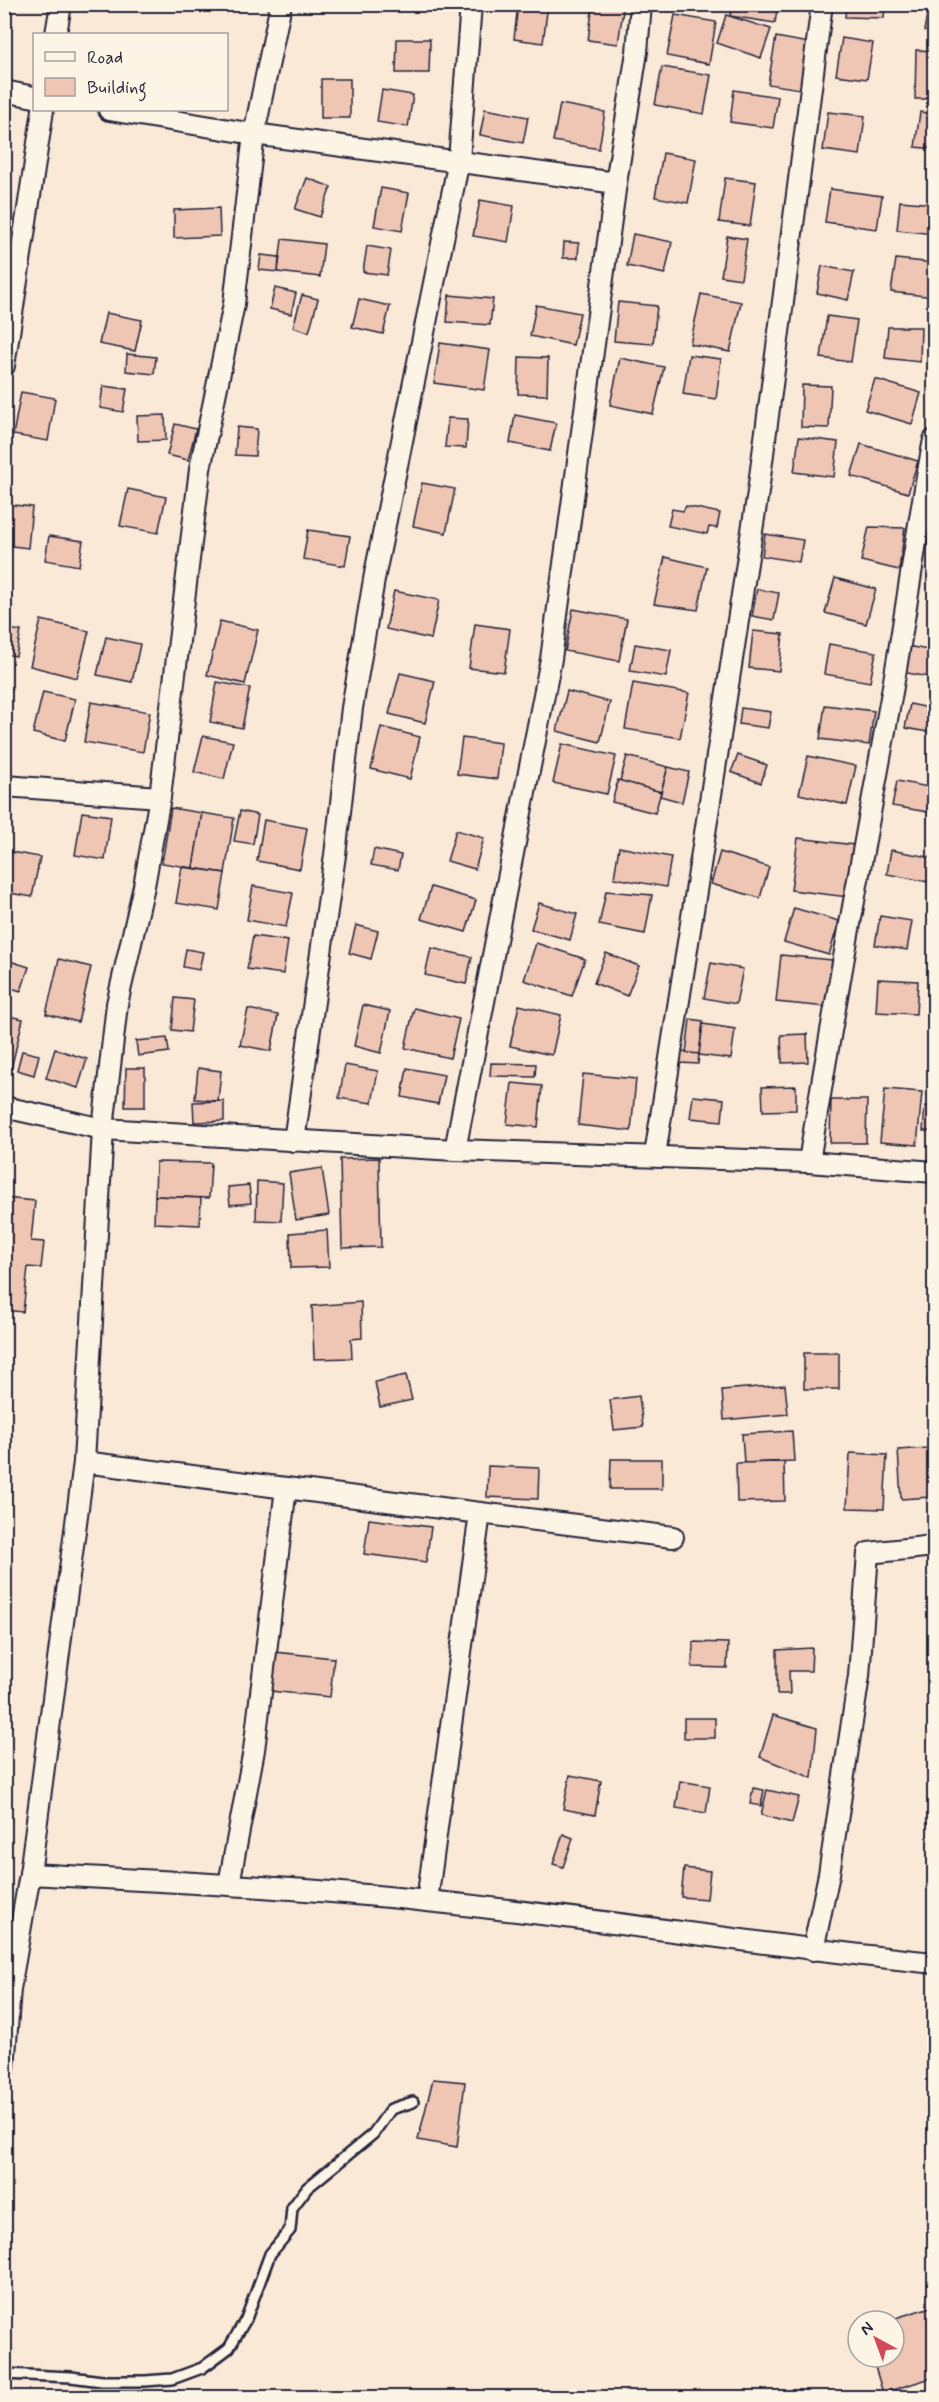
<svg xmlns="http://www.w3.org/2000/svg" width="939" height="2402" viewBox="0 0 939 2402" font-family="Mynerve,sans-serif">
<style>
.building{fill:#efc6b4;stroke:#22223b;stroke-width:1.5}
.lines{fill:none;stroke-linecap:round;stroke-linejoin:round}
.service-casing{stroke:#22223b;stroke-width:14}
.minor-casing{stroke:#22223b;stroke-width:24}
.service{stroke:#fcf5e5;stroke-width:9}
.minor{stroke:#fcf5e5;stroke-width:20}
</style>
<rect width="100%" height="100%" fill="#fbe9d8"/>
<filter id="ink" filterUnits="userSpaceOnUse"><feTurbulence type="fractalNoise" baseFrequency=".0167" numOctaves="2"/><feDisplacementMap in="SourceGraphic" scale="12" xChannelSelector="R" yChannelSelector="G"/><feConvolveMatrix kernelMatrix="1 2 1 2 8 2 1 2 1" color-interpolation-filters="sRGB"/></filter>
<g filter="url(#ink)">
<!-- building -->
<g class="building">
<polygon points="394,4 422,4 421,10"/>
<polygon points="518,4 548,4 543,43 514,39"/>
<polygon points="593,4 624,4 618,44 588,40"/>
<polygon points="732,4 778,4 775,23 730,16"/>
<polygon points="846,4 885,4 884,18 845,17"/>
<polygon points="929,4 934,4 934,33 924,31"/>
<polygon points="675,15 716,22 709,64 667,56"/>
<polygon points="726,15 771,29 761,58 717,43"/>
<polygon points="776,37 809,43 800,89 768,84"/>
<polygon points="842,38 873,43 867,79 836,75"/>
<polygon points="397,39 430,39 429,73 396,73"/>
<polygon points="916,50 934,51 934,99 915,99"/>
<polygon points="662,67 711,75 704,114 655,105"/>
<rect x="321" y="79" width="29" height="39"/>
<polygon points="382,90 413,95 408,127 377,122"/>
<polygon points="734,90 778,97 773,128 730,122"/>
<polygon points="560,104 605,112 599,149 553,141"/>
<polygon points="485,109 528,117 523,143 480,135"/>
<polygon points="828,112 865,116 860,155 823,150"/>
<polygon points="920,112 934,114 934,149 915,147"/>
<polygon points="663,153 696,159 688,203 655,197"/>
<polygon points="307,178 331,187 320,217 295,209"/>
<polygon points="725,178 756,182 750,226 719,222"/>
<polygon points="381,188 409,193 402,231 374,226"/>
<polygon points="830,189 882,196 877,229 825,222"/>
<polygon points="480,200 514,206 508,242 473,236"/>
<polygon points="900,201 934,204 934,234 897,230"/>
<polygon points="219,208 220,236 174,238 174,210"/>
<polygon points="633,234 672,242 665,274 627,266"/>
<polygon points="727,236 747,239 741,279 721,276"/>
<polygon points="282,239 324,244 320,277 278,272"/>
<polygon points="564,242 579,243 578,258 563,258"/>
<polygon points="367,246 391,250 387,275 363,272"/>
<polygon points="261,255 279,257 278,272 259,270"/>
<polygon points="896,259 934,263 934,297 891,292"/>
<polygon points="822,266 854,272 848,300 817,293"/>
<polygon points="275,288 296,293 291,314 270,309"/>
<polygon points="701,294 741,302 730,352 690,344"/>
<polygon points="302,295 318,299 309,332 293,327"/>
<polygon points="449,295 493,299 490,325 447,322"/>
<polygon points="359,299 390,306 383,334 352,327"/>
<polygon points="618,302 657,306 653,344 614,341"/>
<polygon points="536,305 580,313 573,345 530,336"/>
<polygon points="106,313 142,320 135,351 99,344"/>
<polygon points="827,316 857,320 851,362 821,358"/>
<polygon points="888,327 921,327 920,362 885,358"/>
<polygon points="440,343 490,350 484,390 434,383"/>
<polygon points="127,354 156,357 154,374 126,371"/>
<polygon points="689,355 721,359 716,399 683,394"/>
<polygon points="519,357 548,358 547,395 518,394"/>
<polygon points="620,358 664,367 653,414 610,405"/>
<polygon points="875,379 921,393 912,424 865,410"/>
<polygon points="802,385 831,386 829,428 801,427"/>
<polygon points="103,386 127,389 123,412 100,408"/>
<polygon points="21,392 55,398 48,441 13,435"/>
<polygon points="165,415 166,440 138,441 137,416"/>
<polygon points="515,415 556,423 550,451 510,443"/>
<polygon points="448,418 468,419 466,448 445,447"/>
<polygon points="175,424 196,429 188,460 167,455"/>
<polygon points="237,427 257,429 255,456 235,455"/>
<polygon points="799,437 838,442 834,477 794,472"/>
<polygon points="861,444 918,461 908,493 851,476"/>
<polygon points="422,483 455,489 446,533 413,526"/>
<polygon points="128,489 166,497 158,533 120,526"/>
<polygon points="4,504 32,507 28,548 4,545"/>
<polygon points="686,506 720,513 717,528 709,527 707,534 668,526 672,509 683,511"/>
<polygon points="869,527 905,528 899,570 861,561"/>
<polygon points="308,530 350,536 345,566 303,559"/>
<polygon points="765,534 803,540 799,562 762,556"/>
<polygon points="49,536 83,541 79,566 45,560"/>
<polygon points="665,557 707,567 698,610 654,604"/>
<polygon points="835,578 876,589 866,624 825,613"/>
<polygon points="757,589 779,593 774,620 752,616"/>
<polygon points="394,591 439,600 431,639 386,629"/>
<polygon points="573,609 627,619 619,661 565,651"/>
<polygon points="41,620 89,631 77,678 30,666"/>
<polygon points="220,621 258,630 245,684 207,675"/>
<polygon points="475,624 510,629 504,672 469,668"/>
<polygon points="4,628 21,631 16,656 4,654"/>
<polygon points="753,631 783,634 779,671 749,668"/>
<polygon points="106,637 140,644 132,682 97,675"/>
<polygon points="635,644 671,650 666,677 630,671"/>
<polygon points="829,644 876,652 870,682 824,674"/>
<polygon points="907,646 934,651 934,678 902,672"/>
<polygon points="400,673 435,681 425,723 389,714"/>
<polygon points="217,682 250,688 242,728 210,722"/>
<polygon points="633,683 689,693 680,738 625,729"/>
<polygon points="567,691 610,702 600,742 557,731"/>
<polygon points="43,692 75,699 65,741 33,733"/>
<polygon points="91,702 150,712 143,752 84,742"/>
<polygon points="910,704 934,709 934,733 905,728"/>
<polygon points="825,705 874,711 869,745 820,739"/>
<polygon points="741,708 771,712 768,728 739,724"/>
<polygon points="381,727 420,737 410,779 371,769"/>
<polygon points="203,736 233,742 224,779 194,772"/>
<polygon points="462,738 501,743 497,779 457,774"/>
<polygon points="562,744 616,756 607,794 553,783"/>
<polygon points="738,755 767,765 761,783 731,772"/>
<polygon points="627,756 668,767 661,792 620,781"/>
<polygon points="808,756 856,766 847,805 799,794"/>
<polygon points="668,767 689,772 682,802 660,796"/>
<polygon points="618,780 661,792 655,813 612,802"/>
<polygon points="897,781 934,788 934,813 892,806"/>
<polygon points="171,808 202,813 193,868 162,863"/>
<polygon points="240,811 258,815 253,844 234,841"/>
<polygon points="82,812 111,816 105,860 75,855"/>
<polygon points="202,813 234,818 225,873 193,868"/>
<polygon points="264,820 307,828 300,869 257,861"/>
<polygon points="456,830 484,838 475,869 447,861"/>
<polygon points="798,838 854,845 848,897 791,890"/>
<polygon points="619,847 671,857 666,887 614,878"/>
<polygon points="374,849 401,855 398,870 371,865"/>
<polygon points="891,850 934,858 934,883 887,874"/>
<polygon points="5,851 40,857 32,897 4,892"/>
<polygon points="720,852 769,867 760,898 711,884"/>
<polygon points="182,867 225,873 219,910 176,903"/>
<polygon points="253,886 293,893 286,927 247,920"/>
<polygon points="431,887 476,900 466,932 421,919"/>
<polygon points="606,891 652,895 645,934 599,925"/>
<polygon points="539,903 577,914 570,940 531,929"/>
<polygon points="794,908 839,921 829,955 784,942"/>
<polygon points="880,916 912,921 907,950 875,945"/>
<polygon points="356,925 378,931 371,959 349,953"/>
<polygon points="253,936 288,941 283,974 247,969"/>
<polygon points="536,943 585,959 572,996 524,980"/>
<polygon points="431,948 472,957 466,984 425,975"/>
<polygon points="186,949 203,952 199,970 183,967"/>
<polygon points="606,953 639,966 627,996 594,983"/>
<polygon points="781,955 832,960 827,1007 776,1002"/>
<polygon points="59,959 91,967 78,1022 46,1014"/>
<polygon points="7,960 29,967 21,991 4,986 4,967"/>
<polygon points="711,963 743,969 736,1004 704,998"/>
<polygon points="878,979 918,981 916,1014 876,1012"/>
<polygon points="175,998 194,1000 190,1032 172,1030"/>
<polygon points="363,1005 390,1011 381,1053 354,1046"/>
<polygon points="519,1005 561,1015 552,1055 510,1046"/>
<polygon points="414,1008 459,1019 450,1058 405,1048"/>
<polygon points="248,1009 278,1015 271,1051 240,1045"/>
<polygon points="4,1015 23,1019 7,1086 4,1086"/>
<polygon points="690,1019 703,1021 699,1055 686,1053"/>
<polygon points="703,1024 735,1029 731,1059 699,1055"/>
<polygon points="807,1034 808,1062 782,1063 781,1035"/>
<polygon points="167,1038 169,1052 138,1056 136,1041"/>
<polygon points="55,1049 87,1059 78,1088 46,1078"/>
<polygon points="22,1051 39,1055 34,1075 17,1070"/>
<polygon points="681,1052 699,1054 698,1064 680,1063"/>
<polygon points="491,1063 536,1064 535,1077 490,1076"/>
<polygon points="345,1065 378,1071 372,1103 339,1098"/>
<polygon points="126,1068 145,1068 145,1107 125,1107"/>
<polygon points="198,1068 221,1071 218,1101 195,1099"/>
<polygon points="407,1068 444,1075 438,1104 402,1097"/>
<polygon points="583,1074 636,1079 631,1131 578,1125"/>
<polygon points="512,1083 542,1086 538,1127 507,1124"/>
<polygon points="796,1086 796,1110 763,1111 762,1087"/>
<polygon points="885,1089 922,1092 917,1145 880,1142"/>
<polygon points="693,1096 724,1099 722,1121 690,1118"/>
<polygon points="831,1100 867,1100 866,1143 830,1143"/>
<polygon points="224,1101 224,1121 194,1122 193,1102"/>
<polygon points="925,1106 934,1107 934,1131 923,1131"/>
<polygon points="379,1158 381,1247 342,1248 340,1159"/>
<polygon points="156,1162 211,1163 209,1198 155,1196"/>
<polygon points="322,1168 329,1215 296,1220 289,1173"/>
<polygon points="257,1181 283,1183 281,1221 256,1220"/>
<polygon points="249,1185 251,1203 230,1205 228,1187"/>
<polygon points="155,1196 201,1198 200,1225 154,1223"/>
<polygon points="4,1198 35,1201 31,1241 44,1242 41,1268 28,1267 23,1312 4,1310"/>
<polygon points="327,1230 329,1267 291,1268 290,1233"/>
<polygon points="361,1302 362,1338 351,1339 352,1358 314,1359 312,1306"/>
<rect x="804" y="1353" width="35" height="36"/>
<polygon points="406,1375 412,1400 380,1407 375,1382"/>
<polygon points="934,1377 934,1402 927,1380"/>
<polygon points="785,1385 788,1414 724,1420 722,1390"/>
<polygon points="639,1396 643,1427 614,1430 610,1400"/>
<polygon points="792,1431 794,1461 744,1463 742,1434"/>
<polygon points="928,1448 931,1497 901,1499 898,1450"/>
<polygon points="850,1453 887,1455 884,1509 847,1508"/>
<polygon points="611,1459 662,1459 662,1489 610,1489"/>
<polygon points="784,1462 785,1501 737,1502 736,1463"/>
<polygon points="488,1466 539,1468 538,1499 487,1497"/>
<polygon points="369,1519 431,1527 426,1562 364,1554"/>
<polygon points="693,1642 728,1643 727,1668 692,1667"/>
<polygon points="812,1648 811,1671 789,1671 790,1694 777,1694 777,1650"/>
<polygon points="274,1652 334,1658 330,1697 270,1691"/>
<polygon points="773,1715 817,1728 812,1778 760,1757"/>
<rect x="684" y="1718" width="31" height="20"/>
<polygon points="570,1775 601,1781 595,1815 563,1809"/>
<polygon points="680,1781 710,1786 706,1813 676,1808"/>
<polygon points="753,1788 764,1790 761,1806 750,1804"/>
<polygon points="767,1790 799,1797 792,1823 761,1815"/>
<polygon points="563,1834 573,1838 563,1867 553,1864"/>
<polygon points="684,1868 710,1871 707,1899 681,1897"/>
<polygon points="433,2079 465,2082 457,2147 418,2140"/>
<polygon points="934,2306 934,2377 883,2393 872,2357 894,2357 894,2321 886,2321"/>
</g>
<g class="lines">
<defs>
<polyline id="service" points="4,2374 71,2377 102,2381 145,2381 172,2379 202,2368 229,2348 246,2319 270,2254 290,2230 292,2208 307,2188 373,2134 391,2109 413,2102"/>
<g id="minor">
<polyline points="56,34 61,4"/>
<polyline points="4,91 34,97"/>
<polyline points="109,110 254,134 616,183"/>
<polyline points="4,366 43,110"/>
<polyline points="4,786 160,797"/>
<polyline points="4,1107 103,1129 455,1150 809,1162 934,1172"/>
<polyline points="294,1141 335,855 352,708 375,574 459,160 471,4"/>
<polyline points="455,1150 551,659 616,183 637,52 641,4"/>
<polyline points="655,1155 758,492 822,4"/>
<path d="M809,1162C834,1005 864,848 892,692C907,608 917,524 934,440"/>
<polyline points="84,1462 286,1488"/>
<path d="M30,1874C162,1881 295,1887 427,1901C596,1918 765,1946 934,1963"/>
<polyline points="229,1884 254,1750 286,1488 480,1513"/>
<polyline points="427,1901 480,1513 673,1537"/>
<polyline points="813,1950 829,1874 859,1676 868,1553 934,1546"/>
<polyline points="4,2068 10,1989 30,1874 84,1462 103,1129 117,1004 144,886 160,797 200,469 234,304 254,134 281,4"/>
</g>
</defs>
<!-- service casing -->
<use href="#service" class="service-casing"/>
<!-- minor casing -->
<use href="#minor" class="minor-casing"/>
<!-- service -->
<use href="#service" class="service"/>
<!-- minor -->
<use href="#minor" class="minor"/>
</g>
</g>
<!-- margin -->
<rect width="939" height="2402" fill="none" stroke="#fcf5e5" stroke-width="24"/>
<rect x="12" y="12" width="915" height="2378" fill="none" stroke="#22223b" stroke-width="2" filter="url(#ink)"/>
<!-- legend -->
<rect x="33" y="33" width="195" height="78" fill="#fcf5e5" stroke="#a5a1a1" stroke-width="1.5"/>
<rect x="45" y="52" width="30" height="9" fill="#fcf5e5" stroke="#a5a1a1" stroke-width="1.5"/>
<text x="87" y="63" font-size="18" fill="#22223b">Road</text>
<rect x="45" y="78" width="30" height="18" fill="#efc6b4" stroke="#a5a1a1" stroke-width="1.5"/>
<text x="87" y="93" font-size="18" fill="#22223b">Building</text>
<!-- north arrow -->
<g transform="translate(876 2339) rotate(319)"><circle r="28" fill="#fcf5e5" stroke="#a5a1a1" stroke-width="1.5"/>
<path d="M0-4.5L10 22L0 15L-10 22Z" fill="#d1495b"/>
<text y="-9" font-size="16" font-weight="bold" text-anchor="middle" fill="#22223b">N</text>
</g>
</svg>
